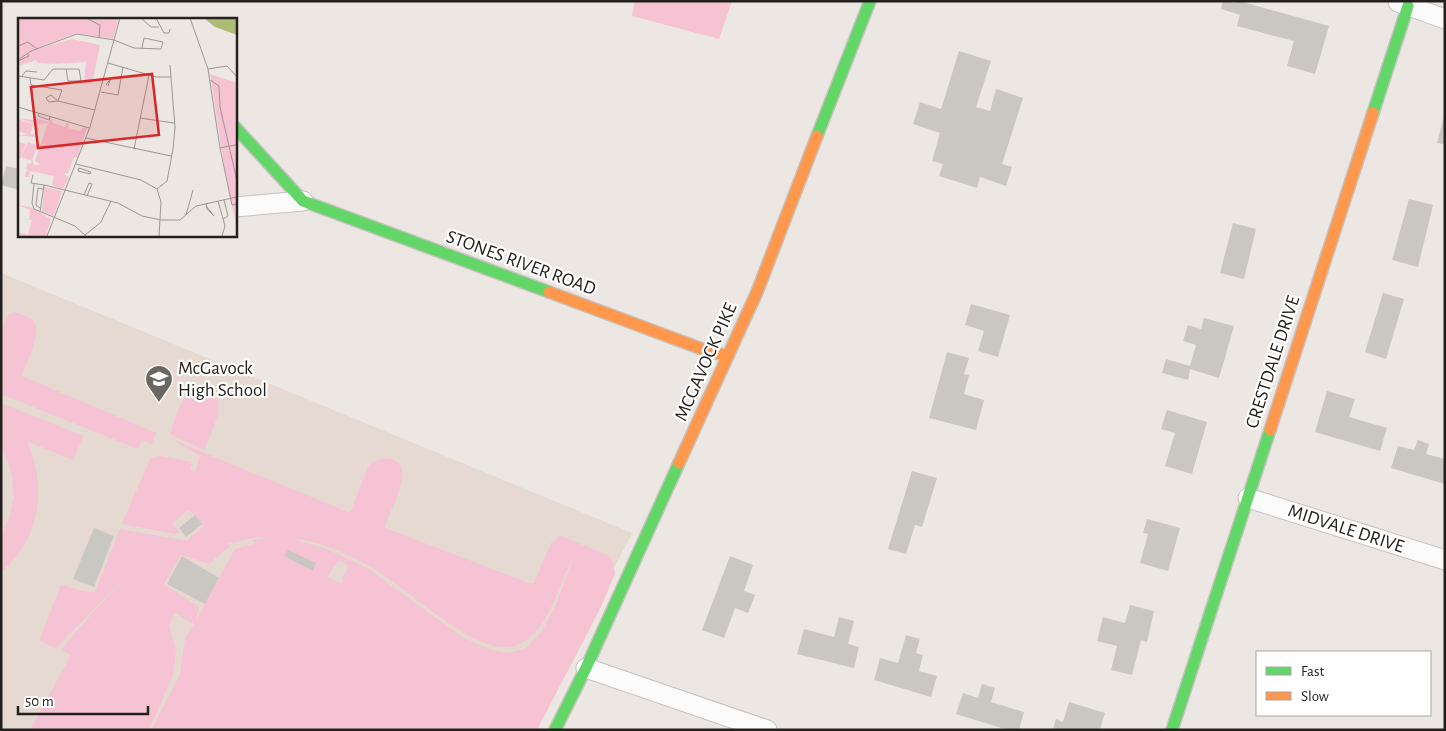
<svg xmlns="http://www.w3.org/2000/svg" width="1446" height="731" viewBox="0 0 1446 731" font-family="'Alegreya Sans',sans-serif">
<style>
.built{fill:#e5d9d1}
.green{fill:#f5c3d3;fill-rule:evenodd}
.building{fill:#cac7c3}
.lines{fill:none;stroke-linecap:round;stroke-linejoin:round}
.street-casing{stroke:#c6c2bf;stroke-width:21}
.fast-casing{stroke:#c6c2bf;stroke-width:14}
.slow-casing{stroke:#c6c2bf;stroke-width:14}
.street{stroke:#fcfbfb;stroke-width:19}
.fast{stroke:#63d668;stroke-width:11}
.slow{stroke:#ff974d;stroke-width:11}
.labels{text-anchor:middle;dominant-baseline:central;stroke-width:4.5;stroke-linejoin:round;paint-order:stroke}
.street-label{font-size:19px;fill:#24201d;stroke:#fff}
.poi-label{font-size:19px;fill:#24201d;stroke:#fff;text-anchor:start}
.inset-road{fill:none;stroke:#9c9793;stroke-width:1}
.view{fill:#d62828;fill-opacity:0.15;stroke:#d62828;stroke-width:2.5}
.inset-edge{fill:none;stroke:#24201d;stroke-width:2.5}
</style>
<rect width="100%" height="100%" fill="#ece7e2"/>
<!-- built -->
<polygon class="built" points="1,273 632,533 531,730 1,730"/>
<!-- green -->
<g class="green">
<polygon points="635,1 732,1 719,39 632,16"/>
<path d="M15,312L33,319C42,336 27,359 22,376L156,433L152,444L142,440L138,449L1,394V330L7,316Z"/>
<path d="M196,388C235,392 213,428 204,450L170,434C176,418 180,396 196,388Z"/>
<path d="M1,403L83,436L73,460L27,441C47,486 41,539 1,572V535L9,519L14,497L12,476L9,464L1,447Z"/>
<path d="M171,439L350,513L369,465C376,460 383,457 391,459C419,467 387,512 385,528L529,583H534L551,543L561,536L607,555L612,559L615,574L600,609L537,730H151L180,675L185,639L194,624L175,613L169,625L176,651L174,672L149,730H30L71,655L61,650L94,611L130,572L56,648L39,641L61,585C71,587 86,593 95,592L120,529L182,540H187L203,527L189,509L172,523L179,532L175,534L122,524L150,459L160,456L192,462L190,470L195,472L200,456ZM258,537L267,538L252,540L257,543L235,549L196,621L199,607L164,584L181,555L209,564L231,545L226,544ZM292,539C319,540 348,554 371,567C405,586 465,646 503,647C517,648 530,639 538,629C548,617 558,592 564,578C567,571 570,562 573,558L557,602L542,631L525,649L507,653L491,650L462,637L370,570L327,549ZM339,560L349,566L342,578L344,579L341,584L327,577Z"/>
</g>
<!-- building -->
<g class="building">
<polygon points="1223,1 1235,3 1235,1 1239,1 1329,26 1315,74 1287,66 1294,41 1237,26 1240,15 1221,9"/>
<polygon points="959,51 991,61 976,107 990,111 996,89 1023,98 1002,164 1012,167 1006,186 980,177 977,188 939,176 943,164 932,161 940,133 913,124 920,102 941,109"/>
<polygon points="1444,116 1445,116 1445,144 1437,143"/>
<polygon points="6,166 19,169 19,190 1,185"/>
<polygon points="1409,199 1433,205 1418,267 1392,260"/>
<polygon points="1233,223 1256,229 1244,279 1220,273"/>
<polygon points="1383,293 1404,299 1386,359 1365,352"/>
<polygon points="971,304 1010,315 998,357 978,351 984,331 965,325"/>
<polygon points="1204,318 1234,326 1219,378 1190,369 1188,380 1162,373 1166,359 1190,366 1196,345 1183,341 1188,325 1201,329"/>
<polygon points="947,352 969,358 964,374 969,375 964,394 984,400 976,430 929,418"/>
<polygon points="1327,391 1355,399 1349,417 1387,428 1380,451 1315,432"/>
<polygon points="1167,410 1207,422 1192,474 1165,466 1175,433 1161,429"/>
<polygon points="1418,440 1429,444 1426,454 1445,459 1445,484 1391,468 1398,446 1414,450"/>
<polygon points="912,471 937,478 922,527 915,525 906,554 888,549"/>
<polygon points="195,515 202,524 186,537 179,528"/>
<polygon points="1147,519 1180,528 1168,571 1140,563 1148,534 1143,533"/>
<polygon points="94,528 114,536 94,587 73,579"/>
<polygon points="288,550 316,563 313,571 284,556"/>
<polygon points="182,556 219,578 205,604 167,584"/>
<polygon points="730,556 753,565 744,591 755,595 748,613 735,608 724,638 702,630"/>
<polygon points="1130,605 1154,611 1147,642 1141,640 1132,675 1111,670 1117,646 1097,641 1103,617 1125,623"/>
<polygon points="839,617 854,621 848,644 859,647 854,668 797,654 804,629 834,637"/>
<polygon points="906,635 920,639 916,653 923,655 919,671 937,676 931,697 874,680 880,658 898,663"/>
<polygon points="982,684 995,688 991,702 1024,712 1019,730 1008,730 956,714 963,693 978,698"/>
<polygon points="1069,702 1105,713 1100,730 1053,730 1056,719 1063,722"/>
</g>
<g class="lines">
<defs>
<g id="street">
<polyline points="1398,2 1445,19"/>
<polyline points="235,207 303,201"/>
<polyline points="1248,498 1445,560"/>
<polyline points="586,668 767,730"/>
</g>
<g id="fast">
<polyline points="1373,113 1408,6"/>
<polyline points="235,127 303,201 549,292"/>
<polyline points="817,136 870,1"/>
<polyline points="555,730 586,668 679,463"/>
<polyline points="1172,730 1270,430"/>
</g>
<g id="slow">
<polyline points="549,292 702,349 728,356"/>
<polyline points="1270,430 1373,113"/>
<polyline points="679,463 757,292 817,136"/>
</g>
</defs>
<!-- street casing -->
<use href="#street" class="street-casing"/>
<!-- fast casing -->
<use href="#fast" class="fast-casing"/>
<!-- slow casing -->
<use href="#slow" class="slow-casing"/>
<!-- street -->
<use href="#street" class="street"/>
<!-- fast -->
<use href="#fast" class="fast"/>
<!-- slow -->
<use href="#slow" class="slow"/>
</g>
<!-- icons -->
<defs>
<symbol id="school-pin" viewBox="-11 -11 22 30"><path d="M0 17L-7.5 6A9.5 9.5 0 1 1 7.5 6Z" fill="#6a6662" stroke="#fff"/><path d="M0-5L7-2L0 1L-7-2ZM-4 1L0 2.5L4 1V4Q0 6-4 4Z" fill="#fff"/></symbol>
</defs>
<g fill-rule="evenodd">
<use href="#school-pin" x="143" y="363" width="32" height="43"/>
</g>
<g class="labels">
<!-- street labels -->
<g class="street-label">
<text transform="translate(521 263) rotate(20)">STONES RIVER ROAD</text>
<text transform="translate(706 362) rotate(-66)">MCGAVOCK PIKE</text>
<text transform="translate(1273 362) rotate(-72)">CRESTDALE DRIVE</text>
<text transform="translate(1346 529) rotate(18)">MIDVALE DRIVE</text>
</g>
<!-- poi labels -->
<g class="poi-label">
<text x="178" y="368">McGavock<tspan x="178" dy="22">High School</tspan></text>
</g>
</g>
<!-- overview -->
<g transform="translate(18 18)">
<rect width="219" height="219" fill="#ece7e2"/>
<path d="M0,0H101L95,21L59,15L12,33L54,21L82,27L74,66L66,65L68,44L36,46L20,45L18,42L2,47ZM192,56L219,65V212L206,146ZM16,95L18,100L30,104L33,100L35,105L47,109L48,105L51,106L50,110L63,113L64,110H69L59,140L56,139L50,155L45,156L51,159L45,171L34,167L36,158L12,153L11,159H7L8,153H12L8,152L9,145L12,146L14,143L4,139L0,142V124L8,126L3,139L10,124L20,128L14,142L16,147H23L17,143L30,105L20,106L21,112L16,119L0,117L17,116V106L0,100L15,102ZM0,101L15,106L12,117L0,113ZM26,169L44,173L36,198L24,194ZM0,187L12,189L33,201L28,218H0V214L10,217L14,202H11L12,192Z" fill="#f5c3d3"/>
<path d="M186,0H219V17L197,9Z" fill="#adbb76"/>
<path class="inset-road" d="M68,0L82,7L81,19M123,0L133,9H141M138,0L146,15H151L152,11M172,0L190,51M0,28L10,24L19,31M0,42L13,33L59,16L96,22L116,30L143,31L145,24L126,20L124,30M0,43L11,38L9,35M90,45L138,59H153M0,58L26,62L35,51H61L63,63H50L48,51M4,58L8,53L19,54M219,59L209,48L190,51L202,130L214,187L219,186M12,60L13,67L44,72L40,83M192,62L201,68L202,89L211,128L218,127M88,67L93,60L90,68M83,74L100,77L105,49M40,83L33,77L28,80L31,84L40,83L77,92M0,89L71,110M21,95L20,98L31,102L32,98M122,100L156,105M68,120L153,138M202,130L211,128L219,163M116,131L131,57M58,146L123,162L139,171L143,184L141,218M61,150L73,154L72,156L60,153ZM15,157L13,165L26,167M16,166L14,185L16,191L57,208L68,218M139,171L149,163L155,131L157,109L152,47M66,177L71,165L74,166L69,178M200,183L207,208L204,218M188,185L189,191L196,198L189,189M22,190L18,187L20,170L25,171M22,194L26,167L100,185L124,198L143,202H162L178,188L219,179M168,197L175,172M205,201L210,198L206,182M67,217L83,204L93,183M29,218L72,109L102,0"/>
<path class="view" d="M134,56L141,117L20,130L13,69Z"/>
<rect width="219" height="219" class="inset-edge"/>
</g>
<!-- border -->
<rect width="1446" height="731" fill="none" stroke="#24201d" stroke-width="5"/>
<!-- legend -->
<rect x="1256" y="651" width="175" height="65" fill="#ffffff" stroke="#a7a6a5"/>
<rect x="1266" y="667" width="25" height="8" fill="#63d668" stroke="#a7a6a5"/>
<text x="1301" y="676" font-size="15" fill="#24201d">Fast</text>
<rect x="1266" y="692" width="25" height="8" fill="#ff974d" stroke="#a7a6a5"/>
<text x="1301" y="701" font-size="15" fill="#24201d">Slow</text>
<!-- scale -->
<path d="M18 706v8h130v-8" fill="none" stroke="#24201d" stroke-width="2.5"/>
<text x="25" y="706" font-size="15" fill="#24201d" stroke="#ffffff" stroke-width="4" paint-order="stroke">50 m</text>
</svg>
